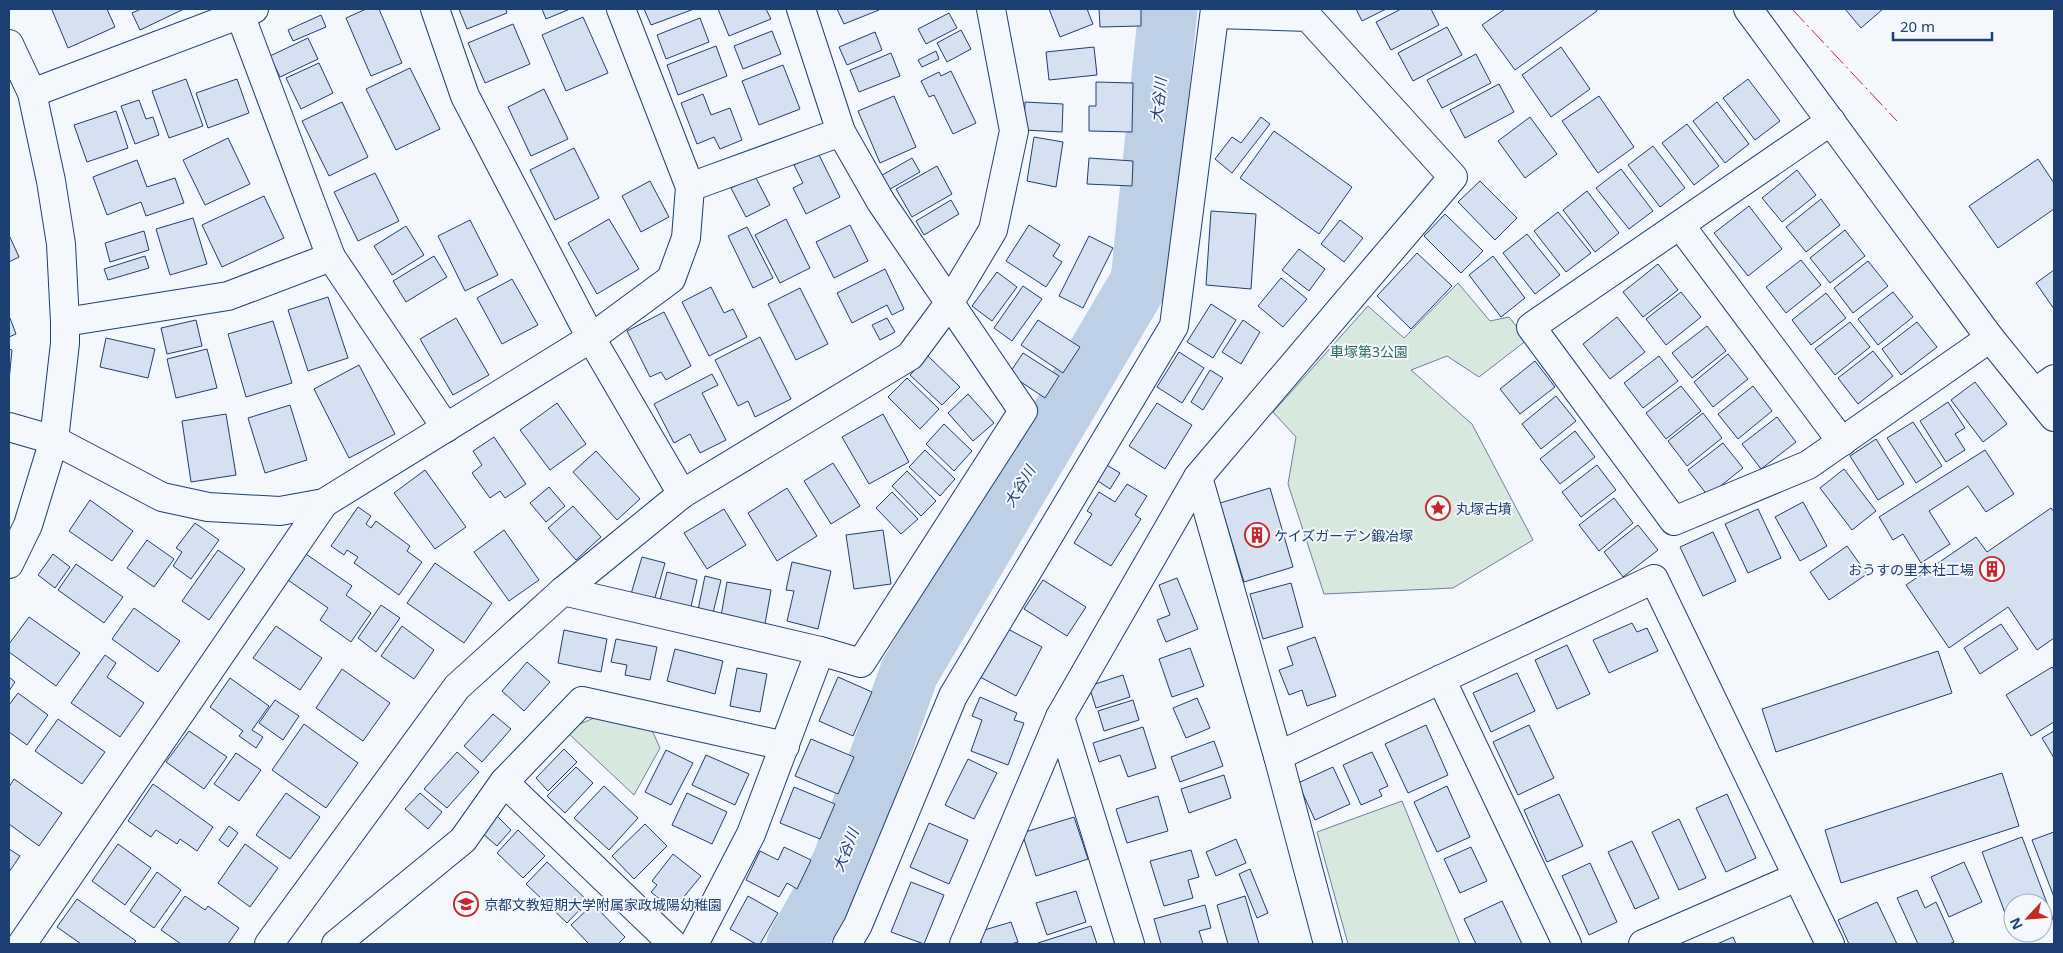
<svg xmlns="http://www.w3.org/2000/svg" width="2063" height="953" viewBox="0 0 2063 953" font-family="'Noto Sans','Noto Sans JP',sans-serif">
<style>
.green{fill:#d7e8df;stroke:#687fa3}
.lines{fill:none;stroke-linecap:round;stroke-linejoin:round}
.river{stroke:#bed0e5;stroke-width:59}
.building{fill:#d5e0f0;stroke:#1d3f73}
.minor-casing{stroke:#1d3f73;stroke-width:30}
.minor{stroke:#f4f7fb;stroke-width:28}
.power{stroke:#c62828;stroke-width:1;stroke-dasharray:18 4 2.5 4;stroke-linecap:butt}
.labels{text-anchor:middle;dominant-baseline:central;stroke-width:4;stroke-linejoin:round;paint-order:stroke}
.park-label{font-size:14px;fill:#2c6c60;stroke:#f4f7fb}
.poi-label{font-size:14px;fill:#1d3f73;stroke:#f4f7fb;text-anchor:start}
.water-label{font-size:15px;font-style:italic;fill:#1d3f73;stroke:#f4f7fb}
</style>
<rect width="100%" height="100%" fill="#f4f7fb"/>
<!-- green -->
<g class="green">
<polygon points="1458,283 1490,321 1509,317 1527,340 1479,377 1447,356 1411,370 1472,424 1533,540 1453,588 1324,594 1288,484 1296,437 1273,412 1368,306 1404,338"/>
<polygon points="601,715 650,726 660,748 634,795 569,734 580,724"/>
<polygon points="1402,801 1460,944 1348,944 1317,832"/>
</g>
<g class="lines">
<!-- river -->
<polyline class="river" points="796,944 841,864 909,673 1140,281 1168,9"/>
</g>
<!-- building -->
<g class="building">
<polygon points="53,9 107,9 115,27 68,48 52,10"/>
<polygon points="141,9 184,9 140,30 132,13"/>
<polygon points="366,9 379,9 402,63 371,76 346,18"/>
<polygon points="459,9 506,9 507,13 467,29"/>
<polygon points="542,9 570,9 546,19"/>
<polygon points="644,9 694,9 651,25"/>
<polygon points="718,9 766,9 771,19 729,36"/>
<polygon points="837,9 878,9 879,10 844,24"/>
<polygon points="1049,9 1087,9 1093,24 1060,37"/>
<polygon points="1099,9 1141,9 1141,26 1100,27"/>
<polygon points="1356,9 1386,9 1362,21"/>
<polygon points="1401,9 1431,9 1439,25 1391,50 1376,22"/>
<polygon points="1505,9 1596,9 1597,11 1515,70 1482,25"/>
<polygon points="1845,9 1883,9 1861,28"/>
<polygon points="949,13 957,28 926,44 918,29"/>
<polygon points="321,15 326,27 293,41 288,30"/>
<polygon points="583,17 608,73 566,91 542,35"/>
<polygon points="700,18 709,42 666,59 657,35"/>
<polygon points="513,24 530,64 485,83 468,43"/>
<polygon points="1447,27 1462,55 1413,81 1398,53"/>
<polygon points="961,30 971,49 947,62 937,43"/>
<polygon points="772,31 781,54 743,69 734,46"/>
<polygon points="875,32 882,50 847,65 839,47"/>
<polygon points="308,38 318,59 280,77 270,56"/>
<polygon points="716,46 727,76 678,95 667,65"/>
<polygon points="1094,47 1097,75 1049,80 1046,52"/>
<polygon points="1561,47 1590,89 1551,117 1522,75"/>
<polygon points="936,51 939,59 922,67 918,60"/>
<polygon points="891,53 900,76 859,92 850,70"/>
<polygon points="1476,54 1491,83 1442,108 1427,80"/>
<polygon points="319,63 333,93 301,109 286,78"/>
<polygon points="783,65 800,109 759,125 742,81"/>
<polygon points="410,68 440,129 396,150 366,89"/>
<polygon points="951,71 976,123 953,134 934,95 929,97 921,81 939,72 941,76"/>
<polygon points="186,79 203,126 169,138 152,91"/>
<polygon points="237,79 249,113 208,128 196,93"/>
<polygon points="1748,79 1780,121 1755,140 1723,98"/>
<polygon points="1096,82 1133,83 1132,132 1089,131 1089,106 1096,106"/>
<polygon points="1499,84 1514,112 1465,138 1450,110"/>
<polygon points="544,89 568,139 531,156 508,107"/>
<polygon points="703,94 711,115 730,108 742,140 720,149 714,137 697,144 681,103"/>
<polygon points="894,96 916,147 880,163 858,111"/>
<polygon points="1599,96 1634,147 1598,173 1562,121"/>
<polygon points="139,100 146,119 153,117 159,135 135,144 121,106"/>
<polygon points="342,102 368,157 329,176 302,121"/>
<polygon points="1025,102 1063,104 1062,132 1024,130"/>
<polygon points="1717,102 1749,144 1725,163 1693,121"/>
<polygon points="116,111 128,148 87,162 74,125"/>
<polygon points="1261,117 1270,124 1232,173 1215,159 1232,137 1241,143"/>
<polygon points="1530,117 1557,154 1525,178 1498,141"/>
<polygon points="1687,124 1719,166 1694,185 1662,143"/>
<polygon points="1274,131 1352,187 1319,234 1240,178"/>
<polygon points="1034,137 1063,142 1056,187 1027,181"/>
<polygon points="228,138 250,184 205,205 183,160"/>
<polygon points="1653,146 1685,188 1660,207 1628,165"/>
<polygon points="574,148 599,198 555,220 530,170"/>
<polygon points="818,153 840,197 806,214 793,188 803,183 794,165"/>
<polygon points="912,158 920,172 885,192 877,178"/>
<polygon points="1089,158 1133,161 1132,186 1087,184"/>
<polygon points="2038,159 2054,183 2054,209 1998,248 1969,206"/>
<polygon points="137,160 147,187 175,178 184,203 146,216 141,202 107,215 93,177"/>
<polygon points="937,166 952,194 912,217 896,189"/>
<polygon points="1621,169 1653,211 1629,229 1596,188"/>
<polygon points="1797,170 1816,195 1782,222 1762,198"/>
<polygon points="375,173 399,221 358,241 334,192"/>
<polygon points="755,176 770,205 746,217 731,188"/>
<polygon points="650,181 669,217 641,232 622,196"/>
<polygon points="1480,181 1517,218 1495,240 1458,202"/>
<polygon points="1587,191 1619,233 1595,252 1563,210"/>
<polygon points="264,196 284,238 222,267 202,225"/>
<polygon points="1821,199 1840,225 1806,252 1786,227"/>
<polygon points="951,200 959,214 924,235 916,221"/>
<polygon points="1749,206 1782,249 1748,276 1714,233"/>
<polygon points="1211,211 1256,214 1251,289 1206,285"/>
<polygon points="1558,212 1591,253 1566,272 1534,231"/>
<polygon points="1445,214 1483,251 1461,273 1424,236"/>
<polygon points="193,218 207,264 170,275 156,229"/>
<polygon points="609,219 639,269 597,294 568,243"/>
<polygon points="786,219 810,268 780,283 755,235"/>
<polygon points="470,220 498,275 465,291 438,236"/>
<polygon points="1340,220 1363,238 1344,262 1321,244"/>
<polygon points="850,225 868,261 834,278 816,242"/>
<polygon points="1029,225 1060,245 1053,256 1062,262 1046,287 1006,261"/>
<polygon points="406,226 424,255 392,275 374,246"/>
<polygon points="747,227 773,278 753,288 728,236"/>
<polygon points="1845,230 1865,256 1830,283 1810,258"/>
<polygon points="144,231 149,250 110,262 105,243"/>
<polygon points="1527,234 1560,275 1535,294 1503,253"/>
<polygon points="9,235 19,257 9,262"/>
<polygon points="1089,236 1113,248 1083,308 1059,296"/>
<polygon points="1299,249 1325,269 1309,291 1282,270"/>
<polygon points="1417,253 1452,286 1411,329 1377,296"/>
<polygon points="145,256 149,268 108,280 104,269"/>
<polygon points="434,256 447,277 406,302 393,281"/>
<polygon points="1493,256 1525,298 1501,317 1469,275"/>
<polygon points="1801,260 1821,285 1786,313 1766,287"/>
<polygon points="1868,261 1888,286 1853,313 1834,288"/>
<polygon points="1658,264 1678,290 1643,317 1623,292"/>
<polygon points="885,269 904,309 892,315 887,305 852,323 837,293"/>
<polygon points="2054,270 2054,309 2036,283"/>
<polygon points="997,272 1017,287 992,321 972,306"/>
<polygon points="1281,278 1307,299 1283,327 1258,306"/>
<polygon points="512,279 538,325 502,344 477,298"/>
<polygon points="1023,286 1042,299 1012,341 994,328"/>
<polygon points="711,287 724,313 733,309 747,337 709,356 682,302"/>
<polygon points="800,288 828,344 796,360 768,304"/>
<polygon points="1681,292 1701,317 1666,345 1646,319"/>
<polygon points="1893,292 1913,317 1878,345 1858,319"/>
<polygon points="1826,293 1846,318 1811,345 1792,320"/>
<polygon points="328,297 348,358 308,371 288,310"/>
<polygon points="1211,304 1236,320 1213,358 1187,342"/>
<polygon points="664,312 691,366 666,380 661,372 650,377 627,331"/>
<polygon points="1617,317 1645,352 1610,379 1583,344"/>
<polygon points="10,318 16,334 9,337 9,319"/>
<polygon points="456,318 489,375 453,395 420,339"/>
<polygon points="887,318 895,332 880,340 872,325"/>
<polygon points="196,320 202,346 167,354 161,328"/>
<polygon points="1038,320 1080,347 1063,373 1021,345"/>
<polygon points="1243,320 1260,332 1241,364 1222,352"/>
<polygon points="273,321 292,383 246,397 228,334"/>
<polygon points="1850,322 1870,347 1835,375 1815,349"/>
<polygon points="1917,322 1937,347 1901,375 1882,349"/>
<polygon points="1707,326 1726,351 1692,378 1672,353"/>
<polygon points="760,337 791,399 755,417 748,401 738,406 715,360"/>
<polygon points="106,338 155,349 148,378 100,367"/>
<polygon points="9,349 12,350 9,381"/>
<polygon points="207,349 217,388 176,398 167,359"/>
<polygon points="1873,351 1893,376 1858,404 1838,378"/>
<polygon points="1179,352 1204,368 1182,403 1157,387"/>
<polygon points="1023,353 1059,376 1045,398 1009,374"/>
<polygon points="1728,354 1748,379 1713,407 1694,382"/>
<polygon points="928,356 960,387 942,405 910,375"/>
<polygon points="1659,356 1678,381 1643,408 1624,383"/>
<polygon points="1535,361 1555,387 1520,414 1500,389"/>
<polygon points="359,365 395,434 349,458 314,389"/>
<polygon points="1210,370 1223,378 1203,410 1191,402"/>
<polygon points="712,374 718,385 702,393 726,440 700,453 690,434 674,443 654,404"/>
<polygon points="907,378 939,409 920,429 888,397"/>
<polygon points="1975,382 2007,424 1983,442 1951,400"/>
<polygon points="1681,386 1701,411 1666,439 1646,413"/>
<polygon points="1753,386 1772,411 1738,439 1718,414"/>
<polygon points="968,394 994,423 973,441 948,413"/>
<polygon points="1556,396 1576,421 1541,449 1522,424"/>
<polygon points="1948,402 1965,428 1955,434 1965,450 1946,462 1920,421"/>
<polygon points="557,403 586,444 550,470 520,430"/>
<polygon points="1157,403 1192,425 1165,469 1129,446"/>
<polygon points="290,405 307,460 265,473 248,418"/>
<polygon points="1703,413 1722,438 1687,466 1668,441"/>
<polygon points="226,414 236,475 191,482 182,421"/>
<polygon points="883,414 909,462 869,484 842,437"/>
<polygon points="1777,417 1796,442 1761,469 1742,444"/>
<polygon points="1913,422 1942,466 1916,483 1887,438"/>
<polygon points="944,424 972,451 954,471 926,444"/>
<polygon points="1575,431 1595,457 1560,484 1540,459"/>
<polygon points="494,437 526,484 505,498 500,491 490,498 472,473 482,465 473,451"/>
<polygon points="1876,439 1904,484 1878,500 1850,456"/>
<polygon points="1723,443 1743,468 1708,496 1688,470"/>
<polygon points="925,450 955,479 940,496 909,467"/>
<polygon points="1985,450 2014,494 1986,512 1968,486 1929,511 1950,544 1921,563 1903,534 1893,540 1879,517"/>
<polygon points="596,451 640,499 617,520 573,472"/>
<polygon points="833,463 860,506 831,524 804,481"/>
<polygon points="1105,464 1120,473 1110,489 1095,479"/>
<polygon points="1597,465 1616,490 1581,517 1562,492"/>
<polygon points="1844,469 1876,511 1852,530 1820,488"/>
<polygon points="425,470 466,527 435,549 394,493"/>
<polygon points="907,471 936,501 921,516 892,486"/>
<polygon points="1127,484 1147,496 1135,515 1141,519 1111,566 1074,543 1092,514 1087,511 1099,492 1115,502"/>
<polygon points="549,487 565,506 546,522 530,503"/>
<polygon points="787,488 817,536 777,561 748,513"/>
<polygon points="1270,488 1293,567 1244,582 1220,503"/>
<polygon points="892,492 918,519 901,534 876,508"/>
<polygon points="1614,498 1633,523 1599,551 1579,525"/>
<polygon points="90,500 133,531 112,561 69,531"/>
<polygon points="1803,502 1827,546 1800,561 1775,517"/>
<polygon points="573,506 601,537 576,560 548,528"/>
<polygon points="358,507 371,516 366,524 371,528 376,521 410,546 407,551 422,562 399,595 354,563 358,557 347,550 344,555 331,546"/>
<polygon points="2051,508 2054,512 2054,638 2037,650 2008,607 1949,648 1906,585 1976,537 1987,552"/>
<polygon points="724,509 746,545 707,569 684,533"/>
<polygon points="1758,509 1781,558 1748,573 1725,524"/>
<polygon points="195,523 219,540 191,579 173,566 182,552 176,548"/>
<polygon points="1638,525 1658,550 1623,577 1604,552"/>
<polygon points="504,530 539,580 509,601 474,552"/>
<polygon points="883,530 891,584 854,589 846,535"/>
<polygon points="1713,532 1736,581 1703,596 1680,547"/>
<polygon points="147,540 174,559 154,587 127,568"/>
<polygon points="1847,546 1867,574 1829,600 1810,572"/>
<polygon points="218,550 245,569 209,620 182,601"/>
<polygon points="53,554 70,567 55,588 38,575"/>
<polygon points="306,554 352,586 346,595 371,613 351,642 320,620 328,608 288,580"/>
<polygon points="642,557 665,563 654,601 631,594"/>
<polygon points="792,562 831,571 818,629 787,621 794,591 786,590"/>
<polygon points="435,563 492,603 464,643 407,603"/>
<polygon points="76,564 123,597 104,623 58,590"/>
<polygon points="667,572 697,580 690,611 659,604"/>
<polygon points="705,576 721,580 713,613 698,610"/>
<polygon points="1177,578 1198,629 1166,642 1157,620 1170,615 1159,585"/>
<polygon points="1043,580 1086,607 1067,636 1024,609"/>
<polygon points="727,582 771,590 765,624 721,616"/>
<polygon points="1291,583 1303,627 1263,639 1250,594"/>
<polygon points="381,605 400,618 376,652 358,638"/>
<polygon points="134,608 180,641 158,672 112,639"/>
<polygon points="29,617 80,653 56,686 9,652 9,644"/>
<polygon points="1632,623 1637,632 1647,628 1658,651 1609,673 1593,640"/>
<polygon points="2001,624 2018,649 1980,674 1964,648"/>
<polygon points="276,626 322,658 300,690 253,658"/>
<polygon points="402,626 434,650 414,679 381,656"/>
<polygon points="1006,628 1042,647 1016,696 980,677"/>
<polygon points="564,630 607,639 601,672 558,663"/>
<polygon points="1315,637 1336,696 1307,706 1302,690 1289,695 1279,670 1293,665 1287,647"/>
<polygon points="616,639 657,647 650,680 625,675 627,665 611,662"/>
<polygon points="1567,645 1590,694 1557,709 1535,660"/>
<polygon points="1190,648 1204,686 1172,697 1159,659"/>
<polygon points="675,649 723,661 715,694 667,681"/>
<polygon points="1938,651 1952,693 1776,752 1762,709"/>
<polygon points="105,655 116,663 107,677 144,703 120,737 71,703"/>
<polygon points="527,662 550,682 524,711 502,691"/>
<polygon points="2052,667 2054,670 2054,722 2031,736 2006,695"/>
<polygon points="737,668 767,674 760,712 730,706"/>
<polygon points="342,669 390,703 363,741 316,708"/>
<polygon points="1517,673 1535,711 1491,732 1473,693"/>
<polygon points="1123,675 1130,697 1096,708 1089,686"/>
<polygon points="9,677 15,682 9,691"/>
<polygon points="838,677 872,692 853,736 819,721"/>
<polygon points="230,678 269,706 252,730 263,737 256,748 239,736 243,731 210,707"/>
<polygon points="18,693 48,715 27,745 9,732 9,705"/>
<polygon points="980,697 1017,713 1014,720 1024,723 1008,765 971,751 982,720 972,716"/>
<polygon points="1197,698 1210,728 1186,738 1173,708"/>
<polygon points="275,700 299,716 283,740 259,723"/>
<polygon points="1133,700 1139,720 1104,731 1098,711"/>
<polygon points="493,714 511,729 482,762 464,746"/>
<polygon points="58,719 105,752 82,784 35,751"/>
<polygon points="304,724 358,763 326,808 272,770"/>
<polygon points="1426,725 1448,775 1408,793 1385,744"/>
<polygon points="1529,725 1554,778 1518,795 1493,742"/>
<polygon points="1143,727 1156,768 1128,777 1120,755 1099,762 1093,743"/>
<polygon points="189,731 227,757 204,789 166,762"/>
<polygon points="2054,731 2054,758 2042,738"/>
<polygon points="811,739 854,757 838,794 795,776"/>
<polygon points="1214,741 1223,766 1180,782 1171,757"/>
<polygon points="564,749 577,762 548,791 536,778"/>
<polygon points="666,750 693,763 671,805 645,792"/>
<polygon points="457,752 479,772 447,808 424,789"/>
<polygon points="1372,752 1388,786 1379,790 1382,796 1361,805 1343,765"/>
<polygon points="236,753 261,770 239,801 214,784"/>
<polygon points="706,755 749,774 735,805 692,785"/>
<polygon points="968,759 997,773 974,819 945,805"/>
<polygon points="576,767 593,783 565,813 547,796"/>
<polygon points="1333,767 1350,804 1315,820 1298,783"/>
<polygon points="2002,773 2019,826 1841,883 1825,830"/>
<polygon points="1224,775 1231,798 1189,813 1181,789"/>
<polygon points="14,779 62,813 39,846 9,824 9,787"/>
<polygon points="153,784 213,827 197,851 180,839 177,844 156,830 151,837 128,821"/>
<polygon points="604,786 638,818 609,850 574,818"/>
<polygon points="1447,786 1470,837 1437,852 1414,802"/>
<polygon points="794,787 835,804 820,839 780,823"/>
<polygon points="286,793 320,817 290,859 256,835"/>
<polygon points="420,793 442,812 428,829 405,809"/>
<polygon points="687,793 727,812 712,844 672,825"/>
<polygon points="1559,794 1583,846 1547,862 1524,810"/>
<polygon points="1727,794 1756,858 1726,872 1696,808"/>
<polygon points="1158,796 1168,831 1127,843 1116,809"/>
<polygon points="497,816 511,830 497,846 482,833"/>
<polygon points="1074,817 1088,859 1036,876 1022,833"/>
<polygon points="1679,819 1706,878 1679,890 1652,832"/>
<polygon points="929,823 968,840 949,884 910,867"/>
<polygon points="645,824 667,846 634,879 612,856"/>
<polygon points="229,826 238,833 228,847 219,840"/>
<polygon points="518,830 545,856 523,878 497,853"/>
<polygon points="2054,832 2054,897 2032,840"/>
<polygon points="2022,837 2053,919 2043,923 2043,903 2013,903 2013,933 2016,933 2013,934 1982,852"/>
<polygon points="1236,839 1246,863 1216,876 1206,852"/>
<polygon points="1632,841 1659,898 1635,909 1608,852"/>
<polygon points="118,844 151,868 125,905 92,881"/>
<polygon points="245,844 278,868 250,907 218,883"/>
<polygon points="784,847 811,860 797,889 787,883 779,897 746,880 760,851 778,860"/>
<polygon points="1471,847 1487,881 1460,893 1444,859"/>
<polygon points="9,849 20,856 9,872"/>
<polygon points="1191,850 1199,877 1188,880 1193,898 1164,906 1150,861"/>
<polygon points="673,854 701,876 673,910 651,892 657,885 652,881"/>
<polygon points="547,862 588,901 567,923 526,884"/>
<polygon points="1964,862 1982,902 1949,917 1931,877"/>
<polygon points="1590,863 1617,922 1589,935 1562,876"/>
<polygon points="1250,869 1268,913 1257,918 1239,874"/>
<polygon points="157,872 181,890 154,928 130,911"/>
<polygon points="911,882 944,895 924,944 891,932"/>
<polygon points="1917,890 1925,908 1936,902 1954,942 1949,944 1918,944 1897,898"/>
<polygon points="1076,891 1086,922 1047,935 1036,903"/>
<polygon points="185,896 205,910 208,906 239,928 228,944 181,944 161,930"/>
<polygon points="748,896 778,913 760,944 756,944 730,929"/>
<polygon points="1245,896 1259,944 1228,944 1217,905"/>
<polygon points="77,899 136,941 133,944 81,944 57,927"/>
<polygon points="1502,901 1522,944 1476,944 1464,919"/>
<polygon points="1877,902 1897,944 1849,944 1838,920"/>
<polygon points="593,904 625,937 618,944 589,944 571,925"/>
<polygon points="1205,905 1211,928 1199,931 1203,944 1161,944 1154,919"/>
<polygon points="1011,922 1018,942 1011,944 982,944 978,932"/>
<polygon points="1091,926 1097,944 1039,944 1038,943"/>
<polygon points="1733,937 1736,944 1717,944"/>
</g>
<g class="lines">
<defs>
<g id="minor">
<polyline points="238,9 331,257 446,428"/>
<polyline points="435,9 465,96 591,338 682,494"/>
<polyline points="1748,9 1990,338 2054,417"/>
<polyline points="9,44 32,93 51,181 61,244 65,322 65,343 54,440 28,525 9,564"/>
<polyline points="32,93 254,9"/>
<polyline points="1831,121 1531,327 1674,521 1808,465 1990,338"/>
<polyline points="690,187 841,132"/>
<polyline points="1680,225 1842,442"/>
<polyline points="65,322 228,296 331,257"/>
<polyline points="2036,392 2054,379"/>
<polyline points="9,427 54,440 162,497 208,507 280,511 324,503 591,338 671,279 686,238 690,187 621,9"/>
<polyline points="1198,477 1453,177 1308,17 1215,14"/>
<polyline points="563,591 820,651 861,663 1023,411 881,202 841,132 801,9"/>
<polyline points="1441,679 1567,944"/>
<polyline points="1060,717 1130,944"/>
<polyline points="1278,756 1654,579 1830,944"/>
<polyline points="504,782 582,701 785,746"/>
<polyline points="22,944 324,503"/>
<polyline points="269,944 457,687 563,591 682,494 910,356 950,302 993,230 1014,131 991,9"/>
<polyline points="336,944 463,840 504,782 673,944"/>
<polyline points="694,944 751,834 820,651"/>
<polyline points="847,944 858,925 953,696 1174,326 1215,9"/>
<polyline points="964,944 1060,717 1198,477 1278,756 1328,944"/>
<polyline points="1643,944 1797,877"/>
</g>
</defs>
<!-- minor casing -->
<use href="#minor" class="minor-casing"/>
<!-- minor -->
<use href="#minor" class="minor"/>
<!-- power -->
<polyline class="power" points="1792,9 1897,121"/>
</g>
<!-- icons -->
<defs>
<symbol id="sight-ring" viewBox="-11 -11 22 22"><circle r="9.5" fill="#f4f7fb" stroke="#c62828" stroke-width="1.5"/><path d="M0-6L1.8-2.2L6-1.7L2.9 1.2L3.7 5.4L0 3.3L-3.7 5.4L-2.9 1.2L-6-1.7L-1.8-2.2Z" fill="#c62828"/></symbol>
<symbol id="building-ring" viewBox="-11 -11 22 22"><circle r="9.5" fill="#f4f7fb" stroke="#c62828" stroke-width="1.5"/><path d="M-4-6H4V6H1V3H-1V6H-4ZM-2.5-4.3h1.7v1.8h-1.7ZM.8-4.3h1.7v1.8H.8ZM-2.5-1h1.7V.8h-1.7ZM.8-1h1.7V.8H.8Z" fill="#c62828"/></symbol>
<symbol id="school-ring" viewBox="-11 -11 22 22"><circle r="9.5" fill="#f4f7fb" stroke="#c62828" stroke-width="1.5"/><path d="M0-5L7-2L0 1L-7-2ZM-4 1L0 2.5L4 1V4Q0 6-4 4Z" fill="#c62828"/></symbol>
</defs>
<g fill-rule="evenodd">
<use href="#sight-ring" x="1424" y="494" width="28" height="28"/>
<use href="#building-ring" x="1243" y="521" width="28" height="28"/>
<use href="#building-ring" x="1978" y="555" width="28" height="28"/>
<use href="#school-ring" x="452" y="890" width="28" height="28"/>
</g>
<g class="labels">
<!-- park labels -->
<g class="park-label">
<text x="1369" y="351">車塚第3公園</text>
</g>
<!-- poi labels -->
<g class="poi-label">
<text x="1456" y="508">丸塚古墳</text>
<text x="1274" y="535">ケイズガーデン鍛冶塚</text>
<text x="1974" y="569" text-anchor="end">おうすの里本社工場</text>
<text x="484" y="904">京都文教短期大学附属家政城陽幼稚園</text>
</g>
<!-- water labels -->
<g class="water-label">
<text transform="translate(1158 100) rotate(-84)">大谷川</text>
<text transform="translate(1019 486) rotate(-59)">大谷川</text>
<text transform="translate(845 850) rotate(-68)">大谷川</text>
</g>
</g>
<!-- border -->
<rect width="2063" height="953" fill="none" stroke="#1d3f73" stroke-width="20"/>
<!-- north arrow -->
<g transform="translate(2028 918) rotate(244)"><circle r="24" fill="#f4f7fb" stroke="#9eadc5"/>
<path d="M0-4L9 19L0 12L-9 19Z" fill="#c62828"/>
<text y="-8" font-size="14" font-weight="bold" text-anchor="middle" fill="#1d3f73">N</text>
</g>
<!-- scale -->
<path d="M1893 32v8h99v-8" fill="none" stroke="#1d3f73" stroke-width="2.5"/>
<text x="1900" y="32" font-size="15" fill="#1d3f73" stroke="#f4f7fb" stroke-width="4" paint-order="stroke">20 m</text>
</svg>
